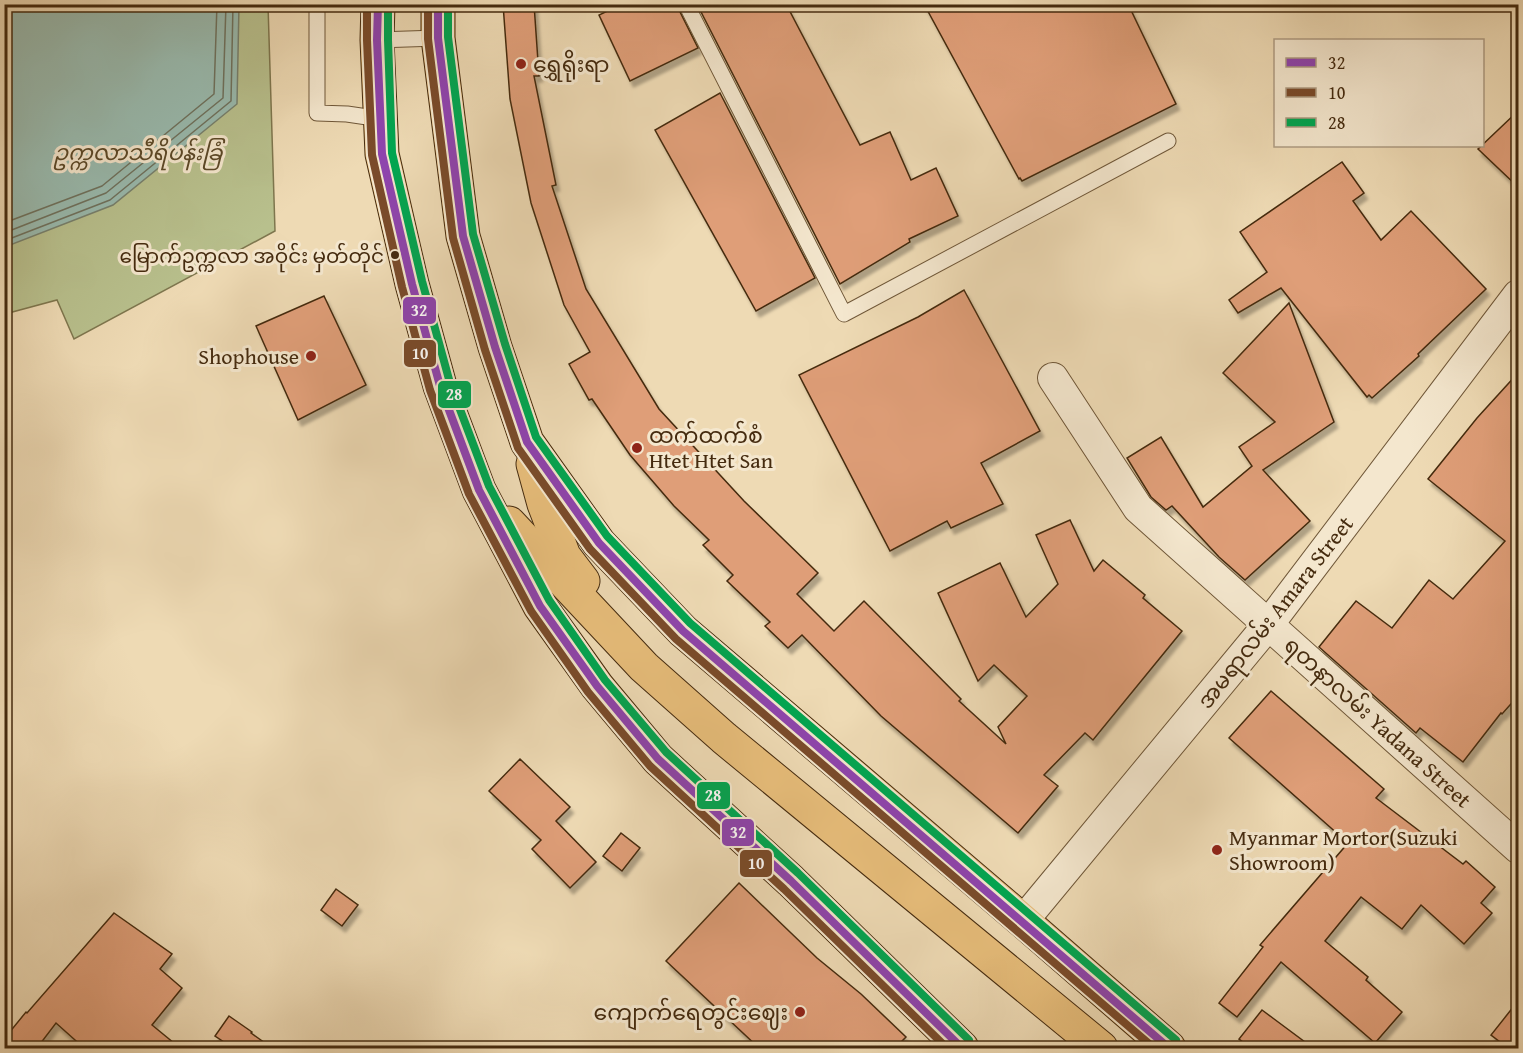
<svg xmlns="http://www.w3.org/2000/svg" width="1523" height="1053" viewBox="0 0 1523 1053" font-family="'Gentium Book Plus','Noto Sans Myanmar',serif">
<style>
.green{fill:#b8c08d;stroke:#7e764e;stroke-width:1.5}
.water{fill:#99baae;stroke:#77816e;stroke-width:1.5}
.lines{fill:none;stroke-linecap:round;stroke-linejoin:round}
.shore{stroke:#6f725e;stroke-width:1.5}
.building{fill:#df9e78;stroke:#452b0f;stroke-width:1.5;filter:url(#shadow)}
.lane-casing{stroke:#6f5738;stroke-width:17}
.street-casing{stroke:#6f5738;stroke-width:32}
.primary-casing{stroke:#452b0f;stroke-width:35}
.lane{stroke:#f4e7ce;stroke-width:15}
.street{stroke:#f4e7ce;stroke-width:30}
.primary{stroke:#e7bd7a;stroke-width:33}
.bus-1-casing{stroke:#f4e7ce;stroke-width:12}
.bus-2-casing{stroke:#f4e7ce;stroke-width:12}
.bus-3-casing{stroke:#f4e7ce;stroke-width:12}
.bus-1{stroke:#8e44ad;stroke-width:8}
.bus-2{stroke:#7a4b2a;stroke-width:8}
.bus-3{stroke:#00a651;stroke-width:8}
.poi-dot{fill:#8f2418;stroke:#f4e7ce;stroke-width:2}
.bus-dot{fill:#452b0f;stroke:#f4e7ce;stroke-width:2}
.labels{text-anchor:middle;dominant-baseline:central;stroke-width:6;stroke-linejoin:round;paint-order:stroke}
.bus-label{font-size:20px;fill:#452b0f;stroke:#f4e7ce;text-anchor:end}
.poi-label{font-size:22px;fill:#452b0f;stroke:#f4e7ce;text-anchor:start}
.park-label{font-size:22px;font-style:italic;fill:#5c4928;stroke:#f4e7ce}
.street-label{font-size:22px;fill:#452b0f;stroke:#f4e7ce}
.line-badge{stroke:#f4e7ce;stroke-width:2}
.badge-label{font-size:16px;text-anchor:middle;font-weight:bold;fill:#fff}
</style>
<defs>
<filter id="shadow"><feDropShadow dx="3.5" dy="6" stdDeviation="1.5" flood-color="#0004"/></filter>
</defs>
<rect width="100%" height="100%" fill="#eedab4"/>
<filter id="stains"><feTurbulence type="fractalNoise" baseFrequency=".00333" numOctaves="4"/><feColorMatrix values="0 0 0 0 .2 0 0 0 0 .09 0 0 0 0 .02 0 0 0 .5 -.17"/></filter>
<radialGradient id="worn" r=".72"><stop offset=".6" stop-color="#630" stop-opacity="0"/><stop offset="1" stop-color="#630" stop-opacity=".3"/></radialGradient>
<!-- green -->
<polygon class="green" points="5,5 268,5 275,231 74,339 57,300 5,314"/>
<!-- water -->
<polygon class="water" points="5,4 239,5 237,104 113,205 5,247"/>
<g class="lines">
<!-- shore -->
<g class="shore">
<polyline points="4,223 102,186 214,94 217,4"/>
<polyline points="4,233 106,193 223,98 226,4"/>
<polyline points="4,241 110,200 231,101 233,4"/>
</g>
</g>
<!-- building -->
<g class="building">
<polygon points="503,4 534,4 539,76 534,76 556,185 552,186 586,289 659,409 744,501 818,573 797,594 834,631 864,601 961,699 959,701 1006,744 998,727 1027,696 994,665 978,681 938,593 1000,563 1026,617 1058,584 1036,535 1070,520 1094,571 1103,560 1145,595 1143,598 1182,631 1093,740 1085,733 1044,775 1058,786 1018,833 881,716 802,635 788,648 765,626 770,622 727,581 733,575 703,545 709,540 674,506 630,455 592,399 589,400 569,364 590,352 564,305 531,203 510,99"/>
<polygon points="622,4 676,4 698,48 630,81 599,15"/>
<polygon points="697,4 786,4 860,145 890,132 911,180 936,168 958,216 909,239 910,242 840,284"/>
<polygon points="924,4 1128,4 1176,104 1022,181 1020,178 1019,179"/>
<polygon points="720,93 815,278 756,311 655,130"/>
<polygon points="1518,111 1518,187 1478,149"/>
<polygon points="1342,162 1364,193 1353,201 1381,240 1411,211 1486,289 1418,354 1419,356 1372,398 1369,395 1367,397 1281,288 1238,313 1229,300 1267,272 1240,232"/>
<polygon points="964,290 1040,431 981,463 1003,504 951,528 947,521 890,551 799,375 918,317"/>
<polygon points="324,296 366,385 298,420 256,326"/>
<polygon points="1289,303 1334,422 1263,470 1310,521 1245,580 1219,557 1172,506 1166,510 1151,497 1127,458 1161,437 1203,507 1252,466 1239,447 1275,422 1223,373"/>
<polygon points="1518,373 1518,696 1502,714 1501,713 1463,762 1420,728 1416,733 1319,647 1356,601 1392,628 1429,580 1453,599 1505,541 1428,479 1477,418"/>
<polygon points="1271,691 1384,789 1376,798 1463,864 1466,861 1495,887 1481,903 1492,913 1464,944 1421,905 1402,929 1361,897 1325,941 1368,977 1366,980 1402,1012 1375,1043 1281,962 1237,1017 1219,1003 1263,947 1260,945 1348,843 1229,738"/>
<polygon points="520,759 570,807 556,821 596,862 570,888 532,849 541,840 489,791"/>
<polygon points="621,833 640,848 622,871 603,856"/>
<polygon points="739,883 817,958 861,994 906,1037 895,1048 759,1048 666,961"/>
<polygon points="336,889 358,905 342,926 321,910"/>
<polygon points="114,913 172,954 160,969 182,988 152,1025 180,1048 84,1048 56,1023 37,1048 4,1048 4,1039 26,1012 27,1013"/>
<polygon points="1518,1001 1518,1048 1508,1048 1491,1035"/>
<polygon points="1262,1010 1313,1048 1251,1048 1239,1039"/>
<polygon points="229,1016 252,1032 251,1033 272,1048 233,1048 215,1036"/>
</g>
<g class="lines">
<defs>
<g id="lane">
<polyline points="317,4 317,113 347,114 381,119"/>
<polyline points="686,4 844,314 1168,141"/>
<polyline points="377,40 438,38"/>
</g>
<g id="street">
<polyline points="1053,378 1138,508 1518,848"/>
<polyline points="1023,921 1268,625 1518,295"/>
</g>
<g id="primary">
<polyline points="378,4 377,40 382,154 412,284 440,386 479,490 540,606 597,686 658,759 791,881 962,1048"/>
<polyline points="438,4 438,38 463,236 495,347 527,442 599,543 683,631 1023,921 1169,1048"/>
<polyline points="533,464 544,504 564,556 583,581"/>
<polyline points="509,523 644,667 724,738 1101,1048"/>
</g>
</defs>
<!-- lane casing -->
<use href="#lane" class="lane-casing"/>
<!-- street casing -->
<use href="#street" class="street-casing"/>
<!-- primary casing -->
<use href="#primary" class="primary-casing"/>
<!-- lane -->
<use href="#lane" class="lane"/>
<!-- street -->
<use href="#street" class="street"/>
<!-- primary -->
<use href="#primary" class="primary"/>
<defs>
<g id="bus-1">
<polyline points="378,4 377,40 382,154 412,284 440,386 479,490 540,606 597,686 658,759 791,881 962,1048"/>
<polyline points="438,4 438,38 463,236 495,347 527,442 599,543 683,631 1169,1048"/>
</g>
<g id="bus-2">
<polyline points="367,4 367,40 372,155 402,287 430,390 469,494 531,611 588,692 650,766 784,889 947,1048"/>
<polyline points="428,4 428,39 453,238 485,350 518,448 590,549 676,639 1154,1048"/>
</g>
<g id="bus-3">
<polyline points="388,4 388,40 392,153 422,281 450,383 489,486 549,600 605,680 666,752 798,873 969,1040"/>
<polyline points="448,4 448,37 473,234 505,344 536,437 607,536 690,623 1176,1040"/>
</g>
</defs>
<!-- bus-1 casing -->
<use href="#bus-1" class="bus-1-casing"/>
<!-- bus-2 casing -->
<use href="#bus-2" class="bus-2-casing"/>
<!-- bus-3 casing -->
<use href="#bus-3" class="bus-3-casing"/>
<!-- bus-1 -->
<use href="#bus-1" class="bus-1"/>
<!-- bus-2 -->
<use href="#bus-2" class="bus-2"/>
<!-- bus-3 -->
<use href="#bus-3" class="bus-3"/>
</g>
<!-- markers -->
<g class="poi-dot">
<circle cx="521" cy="64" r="6"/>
<circle cx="311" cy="356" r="6"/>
<circle cx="637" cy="448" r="6"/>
<circle cx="1217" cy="850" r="6"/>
<circle cx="800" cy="1012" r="6"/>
</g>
<circle class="bus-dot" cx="395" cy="255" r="5"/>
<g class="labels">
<!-- bus labels -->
<g class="bus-label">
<text x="384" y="255">မြောက်ဥက္ကလာ အဝိုင်း မှတ်တိုင်</text>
</g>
<!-- poi labels -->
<g class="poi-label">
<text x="533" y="64">ရွှေရိုးရာ</text>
<text x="299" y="356" text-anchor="end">Shophouse</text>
<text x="649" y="435">ထက်ထက်စံ<tspan x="649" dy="25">Htet Htet San</tspan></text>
<text x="1229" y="837">Myanmar Mortor(Suzuki<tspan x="1229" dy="25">Showroom)</tspan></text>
<text x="788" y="1012" text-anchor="end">ကျောက်ရေတွင်းဈေး</text>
</g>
<!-- park labels -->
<g class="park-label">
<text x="138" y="152">ဥက္ကလာသီရိပန်းခြံ</text>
</g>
<!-- street labels -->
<g class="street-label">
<text transform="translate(1275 612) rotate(-52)">အမရာလမ်း Amara Street</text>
<text transform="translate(1378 722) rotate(42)">ရတနာလမ်း Yadana Street</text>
</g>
</g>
<g class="line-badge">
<rect x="402" y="296" width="35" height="29" rx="6" fill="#8e44ad"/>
<rect x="403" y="339" width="34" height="29" rx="6" fill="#7a4b2a"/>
<rect x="437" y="380" width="35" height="29" rx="6" fill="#00a651"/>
<rect x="696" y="781" width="35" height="29" rx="6" fill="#00a651"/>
<rect x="721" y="818" width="34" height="29" rx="6" fill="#8e44ad"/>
<rect x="739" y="849" width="34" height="29" rx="6" fill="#7a4b2a"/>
</g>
<g class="badge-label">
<text x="419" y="316">32</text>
<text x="420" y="359">10</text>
<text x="454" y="400">28</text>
<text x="713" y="801">28</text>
<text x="738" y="838">32</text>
<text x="756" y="869">10</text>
</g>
<!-- margin -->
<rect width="1523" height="1053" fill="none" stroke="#eedab4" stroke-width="24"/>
<rect x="6" y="6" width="1511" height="1041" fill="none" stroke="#452b0f" stroke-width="3"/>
<rect x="12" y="12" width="1499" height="1029" fill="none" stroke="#452b0f" stroke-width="1.5"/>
<!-- legend -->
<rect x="1274" y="39" width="210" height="108" fill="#f4e7ce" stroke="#ae9c82" stroke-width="1.5"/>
<rect x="1286" y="58" width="30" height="9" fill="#8e44ad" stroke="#ae9c82" stroke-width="1.5"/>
<text x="1328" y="69" font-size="18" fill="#452b0f">32</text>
<rect x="1286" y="88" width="30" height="9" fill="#7a4b2a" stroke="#ae9c82" stroke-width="1.5"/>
<text x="1328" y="99" font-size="18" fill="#452b0f">10</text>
<rect x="1286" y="118" width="30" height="9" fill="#00a651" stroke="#ae9c82" stroke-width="1.5"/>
<text x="1328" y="129" font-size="18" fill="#452b0f">28</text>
<rect width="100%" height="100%" filter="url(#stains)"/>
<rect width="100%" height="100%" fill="url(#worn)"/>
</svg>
